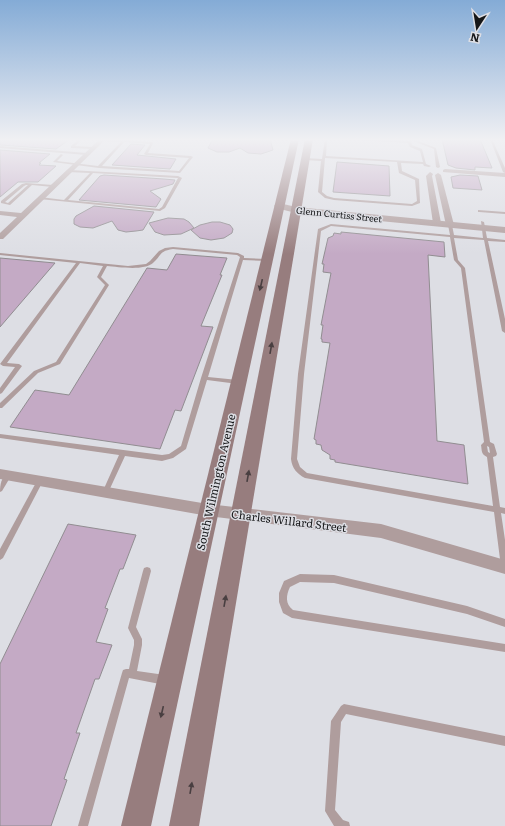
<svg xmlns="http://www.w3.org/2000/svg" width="505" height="826" viewBox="0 0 505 826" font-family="Literata,serif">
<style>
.building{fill:#c4aac5;stroke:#918d91}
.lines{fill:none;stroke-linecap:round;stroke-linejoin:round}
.service{fill:#af9d9d;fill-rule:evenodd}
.minor{fill:#af9d9d;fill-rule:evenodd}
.tertiary{fill:#af9d9d;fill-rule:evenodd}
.secondary{fill:#977d7e;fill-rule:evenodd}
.oneway{fill:#493f41}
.labels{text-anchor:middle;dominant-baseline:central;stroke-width:3;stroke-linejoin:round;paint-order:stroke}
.far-street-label{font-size:9px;fill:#151618;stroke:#dddee4}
.street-label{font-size:11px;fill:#151618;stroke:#dddee4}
</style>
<rect width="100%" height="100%" fill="#dddee4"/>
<!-- building -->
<g class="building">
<polygon points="0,139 70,139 56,149 0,145"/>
<polygon points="213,139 270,139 273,150 261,154 248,153 240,148 229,152 217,152 208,148"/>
<polygon points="442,139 480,139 492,168 475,167 475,170 456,168 448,165"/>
<polygon points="131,144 145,145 137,155 176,159 170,169 112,165"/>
<polygon points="0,150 50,154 39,163 41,163 39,165 56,166 38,182 18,182 0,197"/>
<polygon points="337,162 389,166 390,196 333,192"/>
<polygon points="104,175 164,179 175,180 173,184 150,191 161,199 156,207 79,200 100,176"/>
<polygon points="460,175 478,176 482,190 453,188 451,177"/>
<polygon points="94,206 154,212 143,230 136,231 126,232 118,230 112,221 93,228 80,227 74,224 74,219 76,216"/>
<polygon points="168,218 184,219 189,222 194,228 181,234 164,235 155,232 149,223"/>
<polygon points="212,222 220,222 230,225 233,229 232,233 224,238 211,240 200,238 191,230 200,225"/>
<polygon points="341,232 444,242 445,257 428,255 437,441 464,445 468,484 335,462 335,460 330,459 330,455 322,450 321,445 316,444 316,440 314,439 330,343 322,342 322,339 321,339 323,325 321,325 331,273 323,272 324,264 322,264 328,238 333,236 334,233 341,234"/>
<polygon points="176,254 227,258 220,275 222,275 201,326 213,327 181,411 175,410 160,449 10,427 35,390 69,395 147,268 167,270"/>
<polygon points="0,258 55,263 0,327"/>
<polygon points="68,524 136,535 123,569 120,569 105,608 108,609 96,642 112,645 99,679 95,679 76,733 80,733 64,779 67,780 51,826 0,826 0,664"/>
</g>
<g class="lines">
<!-- service -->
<g class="service">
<polygon points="80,139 82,139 75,146 93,147 95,148 93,149 71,148 71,146"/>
<path d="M101,139L152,142L153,143L148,153L191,156L193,157L180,173L99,168L53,162L61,154L63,155L57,161L98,166L121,142L102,141ZM124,142L150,144L144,154L146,155L189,158L179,171L102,166Z"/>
<path d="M325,139H327L326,156L423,162L420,151L410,147L408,143L357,140L356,139L408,141L413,139L436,148L440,167L438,168L436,167L434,149L413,141H411L412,145L422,149L426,164L431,166L429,167L424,166L423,164L401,163L402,171L419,179L420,203L412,206L334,200L325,198L318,192L321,161L305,160L303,159L305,158L322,159ZM325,158L397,162L399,173L415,180L417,201L412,204L334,198L327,196L322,192Z"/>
<polygon points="490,139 492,139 505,168 505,173 503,172"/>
<polygon points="0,146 87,153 89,154 87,155 0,148"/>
<path d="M69,170L178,176L182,178L165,208L160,211L39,199V197H40L64,200L90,173L68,172L67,171ZM93,173L177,178H178L162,207L159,209L68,200Z"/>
<path d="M26,183L53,185L55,186L53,187L32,185L10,205L1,203V201L22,184ZM26,185H28L8,203L5,202L24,186Z"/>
<polygon points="478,210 505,212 505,214 479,212 478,212"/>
<path d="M481,221L484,222L487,238L505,240V242L488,241L505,319V333L502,331L484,240L454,238L458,260L465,268L490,442L494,444L497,454L496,456L493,457L500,507L505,508V514L501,513L505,540V571L502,570L501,567L494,512L305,478C297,474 292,468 291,459L298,374L318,229L331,224L450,235L448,225L450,224L452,225L454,235L483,238ZM331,226L450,237L454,260L461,268L484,442L481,445C482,451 481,454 487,457L493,506L307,473L300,467L297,459L304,374L321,231ZM487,446L489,447L490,453L488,452Z"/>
<path d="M173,247L238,253L244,256V258L267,259L269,260L267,261L243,260L208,377L238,380L241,382L238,384L207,380L186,449L173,458L162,461L125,456L107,495L105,496L103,495L102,493L119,455L0,438V434L162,455L169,454L181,446L201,378L240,257L237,255L173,249C159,251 162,255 153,263C144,271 119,267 107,266L101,277L109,285L60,364L38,373L2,408H0V403L34,371L56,362L105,285L97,277L103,266L80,263L7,363L19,364L22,366L2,393L0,394V388L15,367L3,366L0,364L76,263L0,255V253L128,266L146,264L150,261L159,251L165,248Z"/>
<path d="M8,473L10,474L11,476L2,491L0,492C0,485 1,477 8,473Z"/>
<polygon points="40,478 42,479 43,481 3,558 0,560 0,549 38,479"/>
<polygon points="147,567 150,568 151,571 136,627 142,639 142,645 137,671 165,675 168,677 170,680 168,683 165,685 129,678 88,826 78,826 122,673 123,670 126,669 129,669 134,645 134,640 128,628 143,571 144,568"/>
<path d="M300,574L334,575L467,606L505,619V627L467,614L334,583L300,582L290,587C286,595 285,604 293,610L505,644V652L292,618L283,613L279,602V593L284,581Z"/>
<polygon points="344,704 505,736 505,746 346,714 341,722 335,810 343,820 349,822 350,826 334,826 325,811 331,721 341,706"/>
</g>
<!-- minor -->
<g class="minor">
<polygon points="100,139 106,139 3,239 0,239 0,233 17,217 0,215 0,211 21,213"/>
<polygon points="445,169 505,173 505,177 443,172 443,170"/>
<polygon points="430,172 433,174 432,176 441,223 437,225 433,223 426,176"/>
<polygon points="438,173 441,175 454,225 450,227 446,225 435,175"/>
<polygon points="0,469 208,504 381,524 505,560 505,574 381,538 208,516 0,479"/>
</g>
<!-- tertiary -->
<polygon class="tertiary" points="279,203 296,207 505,227 505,233 296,213 276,208 274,206 276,204"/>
<!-- secondary -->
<g class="secondary">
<polygon points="291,139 299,139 151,826 121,826"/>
<polygon points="305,139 313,139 199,826 169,826"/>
</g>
</g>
<!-- one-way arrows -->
<defs><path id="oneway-solid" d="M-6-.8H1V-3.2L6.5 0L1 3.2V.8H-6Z"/></defs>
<g class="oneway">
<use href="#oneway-solid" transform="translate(261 285) rotate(103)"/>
<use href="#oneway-solid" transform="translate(271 348) rotate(-80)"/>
<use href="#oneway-solid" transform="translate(248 476) rotate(-80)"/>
<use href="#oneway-solid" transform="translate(225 601) rotate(-80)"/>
<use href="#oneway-solid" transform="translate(162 712) rotate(103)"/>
<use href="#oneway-solid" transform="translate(191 788) rotate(-80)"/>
</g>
<!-- sky -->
<linearGradient id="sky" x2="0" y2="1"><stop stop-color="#84abd6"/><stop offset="0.55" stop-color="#f0f0f3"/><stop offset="1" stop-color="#f0f0f3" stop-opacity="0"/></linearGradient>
<rect width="505" height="254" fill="url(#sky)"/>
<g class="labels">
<!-- far-street labels -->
<g class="far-street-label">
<text transform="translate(339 214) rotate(6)">Glenn Curtiss Street</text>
</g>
<!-- street labels -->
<g class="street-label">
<text transform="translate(215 482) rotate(-77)">South Wilmington Avenue</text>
<text transform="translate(289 520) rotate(7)">Charles Willard Street</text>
</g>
</g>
<!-- north arrow -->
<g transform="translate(477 28) rotate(192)" stroke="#dddee4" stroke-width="3" paint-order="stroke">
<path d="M0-3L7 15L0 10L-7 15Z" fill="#151618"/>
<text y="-6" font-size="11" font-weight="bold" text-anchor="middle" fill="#151618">N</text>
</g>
</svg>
